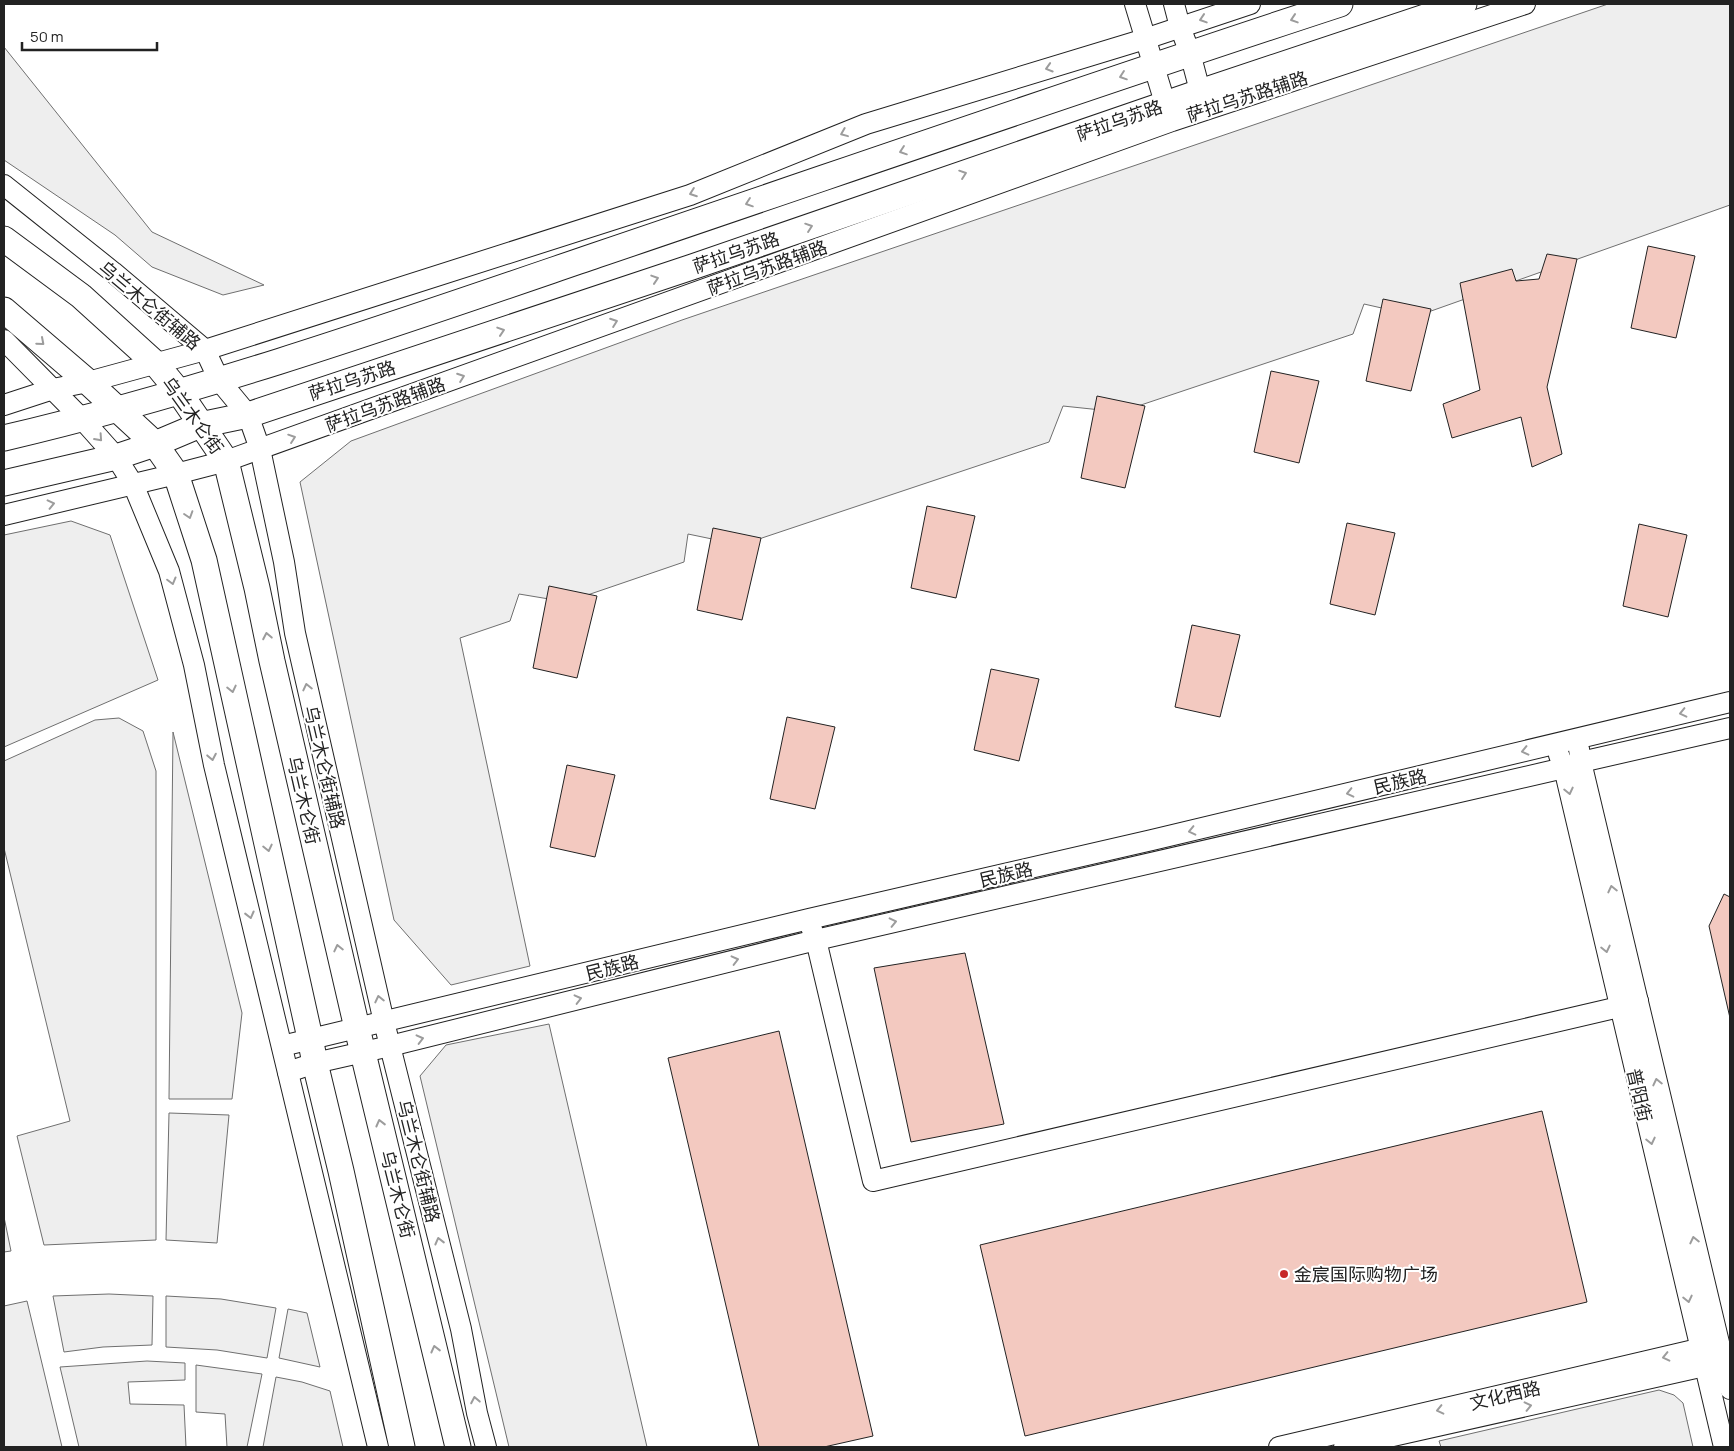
<svg xmlns="http://www.w3.org/2000/svg" width="1734" height="1451" viewBox="0 0 1734 1451" font-family="Manrope,'Noto Sans SC',sans-serif">
<style>
.green{fill:#eee;stroke:#6f6f6f}
.building{fill:#f3c9c0;stroke:#222}
.lines{fill:none;stroke-linecap:round;stroke-linejoin:round}
.minor-casing{stroke:#222;stroke-width:22}
.major-casing{stroke:#222;stroke-width:27}
.minor{stroke:#fff;stroke-width:20}
.major{stroke:#fff;stroke-width:25}
.oneway{stroke:#9c9c9c}
.poi-dot{fill:#c62828;stroke:#fff;stroke-width:2}
.labels{text-anchor:middle;dominant-baseline:central;stroke-width:4;stroke-linejoin:round;paint-order:stroke}
.street-label{font-size:18px;fill:#222;stroke:#fff}
.poi-label{font-size:18px;fill:#222;stroke:#fff;text-anchor:start}
</style>
<rect width="100%" height="100%" fill="#fff"/>
<!-- green -->
<g class="green">
<polygon points="1608,4 1730,4 1730,205 1417,316 1364,304 1353,334 1120,412 1063,406 1049,442 741,545 688,534 684,562 567,602 519,594 510,621 460,638 530,966 451,985 394,920 300,482 351,441 682,320"/>
<polygon points="4,47 152,232 264,285 223,295 152,267 115,235 4,160"/>
<polygon points="71,521 110,535 158,680 4,747 4,535"/>
<polygon points="119,718 143,731 156,771 156,1240 44,1245 17,1136 70,1121 4,848 4,761 95,720"/>
<polygon points="173,732 242,1013 232,1099 169,1099"/>
<polygon points="549,1024 647,1447 509,1447 420,1076 446,1045"/>
<polygon points="169,1113 229,1115 217,1243 166,1240"/>
<polygon points="4,1217 11,1251 4,1252"/>
<polygon points="109,1294 153,1296 152,1345 103,1347 64,1352 53,1296"/>
<polygon points="166,1296 221,1299 276,1308 267,1358 217,1350 166,1347"/>
<polygon points="27,1301 62,1447 4,1447 4,1306"/>
<polygon points="288,1309 307,1313 320,1367 279,1358"/>
<polygon points="147,1361 185,1363 185,1380 128,1382 130,1404 184,1405 186,1447 79,1447 60,1367"/>
<polygon points="196,1365 262,1374 247,1447 227,1447 225,1414 196,1412"/>
<polygon points="276,1377 302,1382 330,1391 343,1447 263,1447"/>
<polygon points="1659,1390 1674,1395 1683,1403 1693,1447 1441,1447 1439,1441"/>
</g>
<!-- building -->
<g class="building">
<polygon points="1648,246 1695,256 1676,338 1631,328"/>
<polygon points="1547,254 1577,259 1547,387 1562,454 1532,467 1521,417 1452,438 1443,404 1480,390 1460,283 1512,269 1516,281 1539,279"/>
<polygon points="1383,299 1431,309 1411,391 1366,381"/>
<polygon points="1271,371 1319,381 1299,463 1254,452"/>
<polygon points="1097,396 1145,406 1125,488 1081,478"/>
<polygon points="927,506 975,516 956,598 911,588"/>
<polygon points="1347,523 1395,533 1375,615 1330,604"/>
<polygon points="1639,524 1687,535 1668,617 1623,606"/>
<polygon points="713,528 761,538 742,620 697,610"/>
<polygon points="549,586 597,596 577,678 533,668"/>
<polygon points="1192,625 1240,635 1220,717 1175,707"/>
<polygon points="991,669 1039,679 1019,761 974,750"/>
<polygon points="787,717 835,727 815,809 770,799"/>
<polygon points="567,765 615,775 595,857 550,847"/>
<polygon points="1724,894 1730,897 1730,1018 1709,926"/>
<polygon points="965,953 1004,1124 911,1142 874,968"/>
<polygon points="779,1031 873,1436 824,1447 759,1447 668,1058"/>
<polygon points="1542,1111 1587,1302 1025,1436 980,1245"/>
</g>
<g class="lines">
<defs>
<g id="minor">
<polyline points="1135,4 1169,116"/>
<polyline points="1174,4 1180,27 1190,53 1204,106"/>
<polyline points="4,185 113,272 205,350 219,380 248,415 260,449 284,562 295,633 384,1022 461,1329 477,1413 486,1447"/>
<polyline points="4,340 83,420 116,457 133,484 169,571 194,665 214,765 378,1447"/>
<polyline points="4,405 53,389 88,382 205,350 690,195 866,124 1145,39 1250,4"/>
<polyline points="4,515 176,474 226,461 1172,121 1525,4"/>
<polyline points="1579,749 1581,762 1730,1389"/>
<polyline points="1559,755 1564,768 1724,1447"/>
<polyline points="811,927 816,940 873,1181 1619,1007 1638,1001"/>
<polyline points="282,1046 809,919 1152,840 1730,702"/>
<polyline points="288,1072 315,1063 390,1046 816,940 1564,768 1581,762 1730,728"/>
<polyline points="1279,1447 1711,1346"/>
<polyline points="1344,1447 1718,1363"/>
</g>
<g id="major">
<polyline points="4,239 81,296 156,364 179,392 226,461 257,588 272,661 357,1028 458,1447"/>
<polyline points="4,310 88,382 155,444 176,474 204,560 310,1038 315,1063 341,1171 402,1447"/>
<path d="M4,438C205,391 401,322 597,255C845,171 1092,85 1340,4"/>
<polyline points="4,483 116,457 155,444 200,425 248,415 692,267 1200,92 1464,4"/>
</g>
</defs>
<!-- minor casing -->
<use href="#minor" class="minor-casing"/>
<!-- major casing -->
<use href="#major" class="major-casing"/>
<!-- minor -->
<use href="#minor" class="minor"/>
<!-- major -->
<use href="#major" class="major"/>
</g>
<!-- one-way arrows -->
<defs><path id="oneway-chevron" d="M-2-3.5L2.5 0L-2 3.5" fill="none" stroke-width="1.6" stroke-linecap="round" stroke-linejoin="round" transform="scale(1.25)"/></defs>
<g class="oneway">
<use href="#oneway-chevron" transform="translate(1203 19) rotate(162)"/>
<use href="#oneway-chevron" transform="translate(1294 19) rotate(162)"/>
<use href="#oneway-chevron" transform="translate(1049 68) rotate(163)"/>
<use href="#oneway-chevron" transform="translate(1123 76) rotate(161)"/>
<use href="#oneway-chevron" transform="translate(844 133) rotate(158)"/>
<use href="#oneway-chevron" transform="translate(903 151) rotate(161)"/>
<use href="#oneway-chevron" transform="translate(963 174) rotate(-19)"/>
<use href="#oneway-chevron" transform="translate(693 193) rotate(160)"/>
<use href="#oneway-chevron" transform="translate(749 203) rotate(161)"/>
<use href="#oneway-chevron" transform="translate(809 227) rotate(-19)"/>
<use href="#oneway-chevron" transform="translate(655 279) rotate(-18)"/>
<use href="#oneway-chevron" transform="translate(614 322) rotate(-20)"/>
<use href="#oneway-chevron" transform="translate(501 331) rotate(-18)"/>
<use href="#oneway-chevron" transform="translate(41 342) rotate(41)"/>
<use href="#oneway-chevron" transform="translate(461 377) rotate(-20)"/>
<use href="#oneway-chevron" transform="translate(99 438) rotate(48)"/>
<use href="#oneway-chevron" transform="translate(292 438) rotate(-19)"/>
<use href="#oneway-chevron" transform="translate(51 504) rotate(-13)"/>
<use href="#oneway-chevron" transform="translate(189 515) rotate(72)"/>
<use href="#oneway-chevron" transform="translate(172 581) rotate(75)"/>
<use href="#oneway-chevron" transform="translate(267 636) rotate(-101)"/>
<use href="#oneway-chevron" transform="translate(307 687) rotate(-103)"/>
<use href="#oneway-chevron" transform="translate(232 689) rotate(77)"/>
<use href="#oneway-chevron" transform="translate(1683 713) rotate(167)"/>
<use href="#oneway-chevron" transform="translate(1525 751) rotate(167)"/>
<use href="#oneway-chevron" transform="translate(212 757) rotate(79)"/>
<use href="#oneway-chevron" transform="translate(1569 791) rotate(77)"/>
<use href="#oneway-chevron" transform="translate(1350 793) rotate(167)"/>
<use href="#oneway-chevron" transform="translate(1192 831) rotate(167)"/>
<use href="#oneway-chevron" transform="translate(268 848) rotate(77)"/>
<use href="#oneway-chevron" transform="translate(1612 889) rotate(-103)"/>
<use href="#oneway-chevron" transform="translate(250 915) rotate(76)"/>
<use href="#oneway-chevron" transform="translate(893 922) rotate(-13)"/>
<use href="#oneway-chevron" transform="translate(338 948) rotate(-103)"/>
<use href="#oneway-chevron" transform="translate(1606 949) rotate(77)"/>
<use href="#oneway-chevron" transform="translate(735 960) rotate(-14)"/>
<use href="#oneway-chevron" transform="translate(379 999) rotate(-103)"/>
<use href="#oneway-chevron" transform="translate(578 999) rotate(-14)"/>
<use href="#oneway-chevron" transform="translate(420 1039) rotate(-14)"/>
<use href="#oneway-chevron" transform="translate(1657 1082) rotate(-103)"/>
<use href="#oneway-chevron" transform="translate(380 1123) rotate(-104)"/>
<use href="#oneway-chevron" transform="translate(1651 1141) rotate(77)"/>
<use href="#oneway-chevron" transform="translate(1694 1240) rotate(-103)"/>
<use href="#oneway-chevron" transform="translate(439 1241) rotate(-104)"/>
<use href="#oneway-chevron" transform="translate(1688 1299) rotate(77)"/>
<use href="#oneway-chevron" transform="translate(435 1349) rotate(-104)"/>
<use href="#oneway-chevron" transform="translate(1666 1357) rotate(167)"/>
<use href="#oneway-chevron" transform="translate(475 1400) rotate(-101)"/>
<use href="#oneway-chevron" transform="translate(1528 1406) rotate(-13)"/>
<use href="#oneway-chevron" transform="translate(1440 1410) rotate(167)"/>
</g>
<!-- markers -->
<circle class="poi-dot" cx="1284" cy="1274" r="5"/>
<g class="labels">
<!-- street labels -->
<g class="street-label">
<text transform="translate(1247 96) rotate(-18)">萨拉乌苏路辅路</text>
<text transform="translate(1119 120) rotate(-19)">萨拉乌苏路</text>
<text transform="translate(736 252) rotate(-19)">萨拉乌苏路</text>
<text transform="translate(767 267) rotate(-20)">萨拉乌苏路辅路</text>
<text transform="translate(150 305) rotate(40)">乌兰木仑街辅路</text>
<text transform="translate(352 380) rotate(-18)">萨拉乌苏路</text>
<text transform="translate(385 404) rotate(-20)">萨拉乌苏路辅路</text>
<text transform="translate(193 415) rotate(54)">乌兰木仑街</text>
<text transform="translate(325 767) rotate(77)">乌兰木仑街辅路</text>
<text transform="translate(1400 781) rotate(-13)">民族路</text>
<text transform="translate(304 800) rotate(77)">乌兰木仑街</text>
<text transform="translate(1006 874) rotate(-13)">民族路</text>
<text transform="translate(612 967) rotate(-14)">民族路</text>
<text transform="translate(1640 1095) rotate(77)">普阳街</text>
<text transform="translate(419 1161) rotate(76)">乌兰木仑街辅路</text>
<text transform="translate(398 1194) rotate(76)">乌兰木仑街</text>
<text transform="translate(1505 1395) rotate(-13)">文化西路</text>
</g>
<!-- poi labels -->
<g class="poi-label">
<text x="1294" y="1274">金宸国际购物广场</text>
</g>
</g>
<!-- border -->
<rect width="1734" height="1451" fill="none" stroke="#222222" stroke-width="10"/>
<!-- scale -->
<path d="M22 42v8h135v-8" fill="none" stroke="#222222" stroke-width="2.5"/>
<text x="30" y="42" font-size="15" fill="#222222" stroke="#ffffff" stroke-width="4" paint-order="stroke">50 m</text>
</svg>
